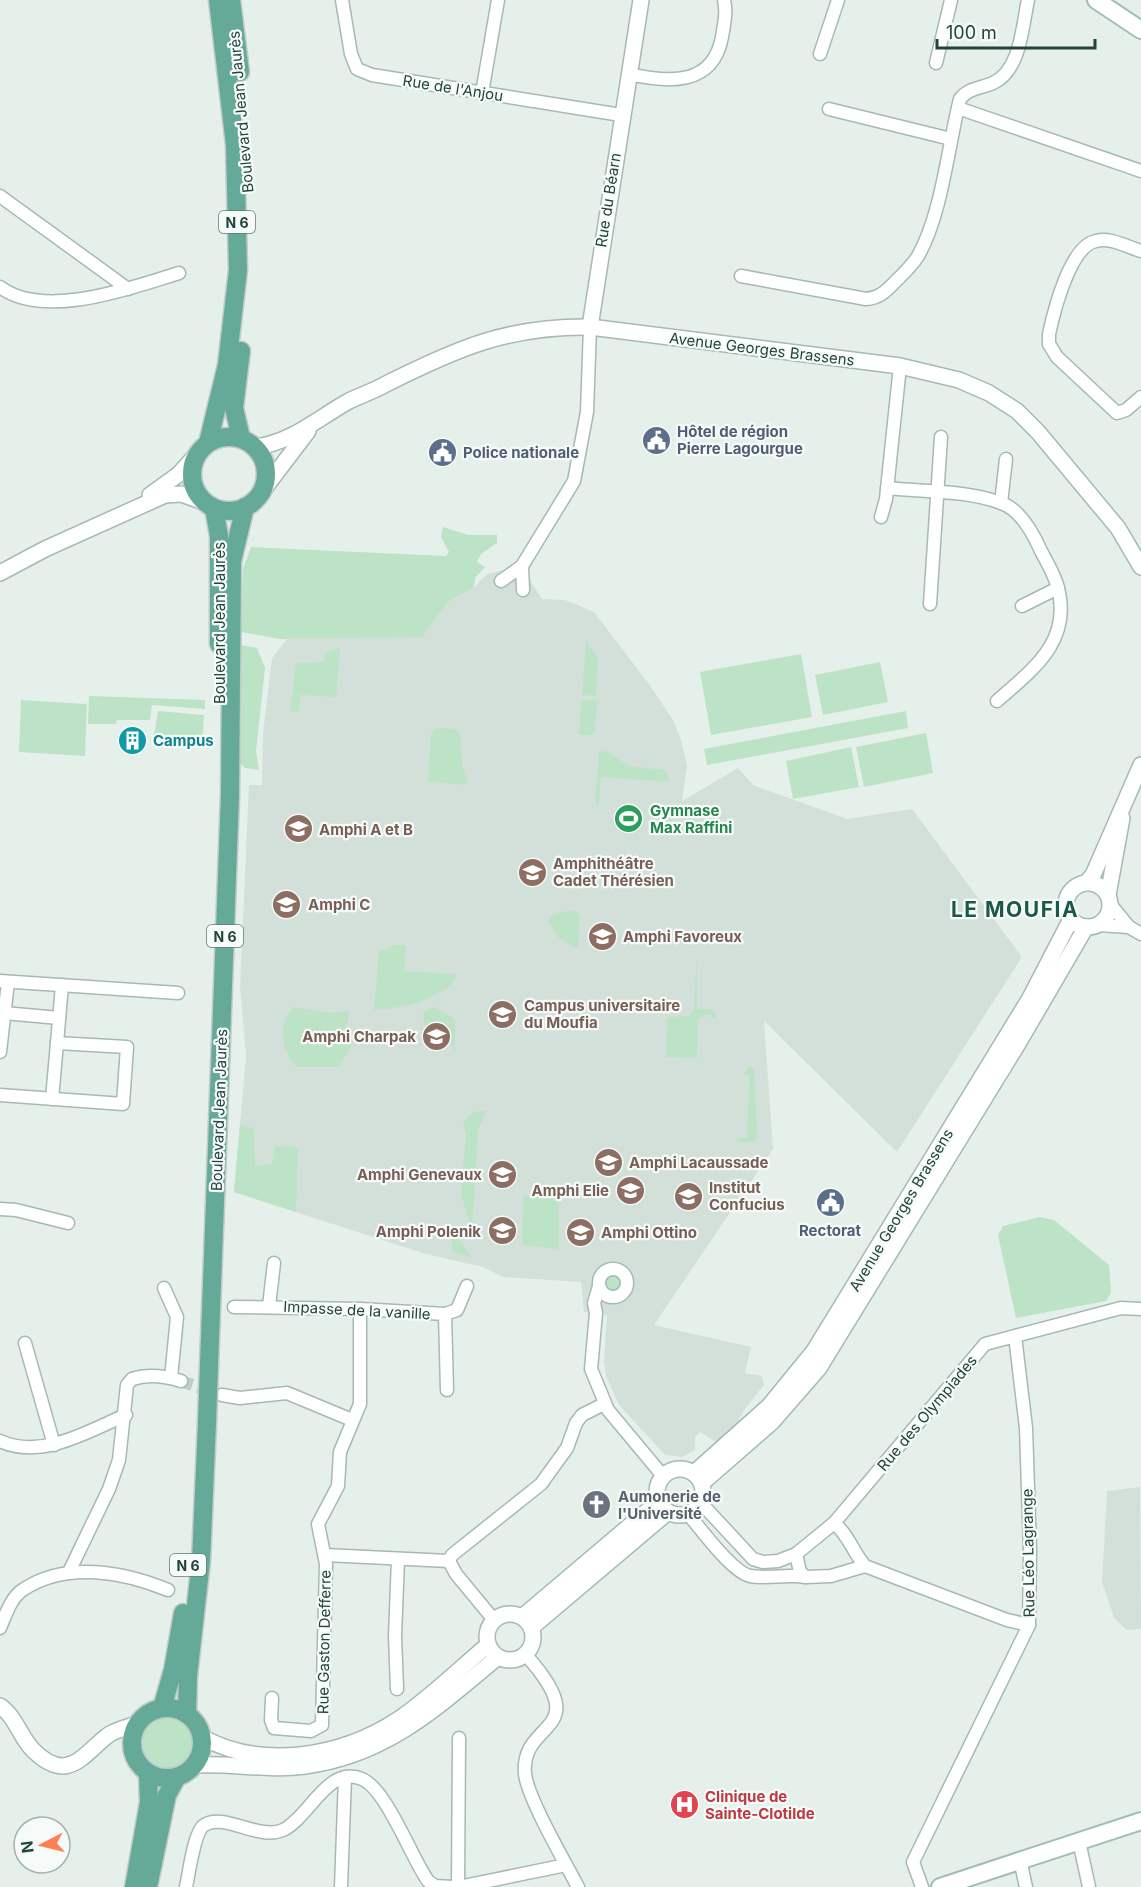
<svg xmlns="http://www.w3.org/2000/svg" width="1141" height="1887" viewBox="0 0 1141 1887" font-family="Inter,sans-serif">
<style>
.built{fill:#d3e0da}
.green{fill:#bce3c6}
.lines{fill:none;stroke-linecap:round;stroke-linejoin:round}
.minor-tunnel{stroke:#becec8;stroke-width:12;stroke-dasharray:12 6;stroke-linecap:butt}
.minor-casing{stroke:#a6b9b3;stroke-width:15}
.tertiary-casing{stroke:#a6b9b3;stroke-width:18}
.secondary-casing{stroke:#a2bdb3;stroke-width:20}
.primary-casing{stroke:#c1cbc8;stroke-width:21}
.minor{stroke:#fff;stroke-width:12}
.tertiary{stroke:#fff;stroke-width:15}
.secondary{stroke:#fff;stroke-width:16}
.primary{stroke:#65aa98;stroke-width:18}
.primary-bridge-casing{stroke:#c1cbc8;stroke-width:21;stroke-linecap:butt}
.primary-bridge{stroke:#65aa98;stroke-width:18}
.labels{text-anchor:middle;dominant-baseline:central;stroke-width:4.5;stroke-linejoin:round;paint-order:stroke}
.shield{fill:#f6fbf9;stroke:#617b74;stroke-width:1.5}
.shield-label{font-size:14px;font-weight:bold;fill:#21443b}
.street-label{font-size:15px;fill:#21443b;stroke:#f6fbf9}
.service-label{font-size:15px;font-weight:bold;fill:#4e5e75;stroke:#f6fbf9;text-anchor:start}
.culture-label{font-size:15px;font-weight:bold;fill:#0d838f;stroke:#f6fbf9;text-anchor:start}
.leisure-label{font-size:15px;font-weight:bold;fill:#27864d;stroke:#f6fbf9;text-anchor:start}
.education-label{font-size:15px;font-weight:bold;fill:#785e54;stroke:#f6fbf9;text-anchor:start}
.worship-label{font-size:15px;font-weight:bold;fill:#5b616d;stroke:#f6fbf9;text-anchor:start}
.health-label{font-size:15px;font-weight:bold;fill:#be3a42;stroke:#f6fbf9;text-anchor:start}
.district-label{font-size:21px;font-weight:bold;letter-spacing:1.5px;fill:#1a594a;stroke:#f6fbf9}
</style>
<rect width="100%" height="100%" fill="#e5f0eb"/>
<!-- built -->
<g class="built">
<polygon points="511,565 528,568 531,582 542,599 565,600 594,612 649,684 673,720 681,740 687,765 682,801 738,768 753,785 847,819 912,809 1022,957 897,1152 764,1021 773,1149 654,1325 751,1347 745,1373 762,1376 764,1385 744,1410 724,1447 700,1432 695,1437 695,1450 682,1457 665,1455 619,1405 606,1376 604,1361 607,1315 584,1312 581,1282 503,1277 483,1267 426,1254 234,1192 246,1056 240,987 249,785 262,785 263,734 272,658 287,639 338,638 427,629 448,602 474,587 487,574 504,570"/>
<polygon points="1140,1487 1141,1629 1126,1630 1114,1617 1102,1582 1107,1491"/>
</g>
<!-- green -->
<g class="green">
<polygon points="443,527 468,535 497,535 497,543 481,554 477,562 485,567 475,578 474,587 448,602 422,637 280,639 241,632 243,569 251,547 446,556 449,552 441,537"/>
<polygon points="586,640 598,658 596,696 582,695"/>
<polygon points="241,645 257,648 265,668 256,751 259,770 245,768 240,763"/>
<polygon points="340,648 336,697 300,695 299,712 290,711 296,663 324,662 325,653"/>
<polygon points="801,654 812,717 711,735 700,672"/>
<polygon points="880,662 888,702 823,715 815,675"/>
<polygon points="89,696 205,700 205,709 152,705 150,720 117,720 116,724 88,724"/>
<polygon points="21,700 87,704 85,756 19,752"/>
<polygon points="581,700 597,701 595,731 592,735 579,735"/>
<polygon points="158,711 204,715 202,744 154,735"/>
<polygon points="906,711 908,728 707,765 704,749"/>
<polygon points="442,728 456,729 460,734 463,769 468,781 465,785 428,781 431,735 435,729"/>
<polygon points="926,733 933,773 864,787 856,747"/>
<polygon points="851,747 859,787 793,799 786,761"/>
<polygon points="606,751 630,766 665,770 670,782 601,777 599,804 595,805 599,752"/>
<polygon points="571,910 578,912 580,918 578,946 575,948 558,937 548,922 552,915"/>
<path d="M392,945H406L404,971L455,974V981C433,1002 403,1008 374,1010L379,951L387,950Z"/>
<polygon points="697,952 697,1009 713,1009 718,1019 711,1018 711,1014 698,1018 697,1058 666,1057 667,1017 688,1016 694,1009"/>
<path d="M294,1007L328,1013L350,1011L345,1032L353,1043L339,1067H297C281,1053 277,1022 294,1007Z"/>
<polygon points="434,1007 455,1019 455,1053 447,1032 440,1029 425,1030 423,1013"/>
<polygon points="750,1066 754,1068 757,1136 755,1142 735,1142 739,1138 746,1138 747,1132 750,1075 743,1074"/>
<polygon points="487,1110 478,1130 472,1232 461,1193 466,1135 463,1122 473,1112"/>
<polygon points="240,1124 254,1129 255,1166 272,1164 275,1146 298,1147 296,1212 234,1192"/>
<polygon points="523,1195 559,1198 559,1249 522,1245"/>
<polygon points="1040,1217 1054,1220 1109,1265 1111,1293 1106,1301 1016,1318 998,1235 1003,1226"/>
<polygon points="452,1222 466,1250 472,1256 470,1257 452,1251"/>
<circle cx="613" cy="1283" r="10"/>
<circle cx="168" cy="1743" r="29"/>
</g>
<g class="lines">
<!-- minor-tunnel -->
<polyline class="minor-tunnel" points="181,1381 215,1393"/>
<defs>
<g id="minor">
<polyline points="342,0 351,54 357,69 372,75 621,115"/>
<polyline points="820,54 838,0"/>
<polyline points="936,63 951,0"/>
<path d="M629,74C669,83 713,86 722,37C724,24 727,13 724,0"/>
<polyline points="482,93 498,0"/>
<polyline points="958,108 1141,171"/>
<polyline points="829,109 951,139"/>
<polyline points="0,196 128,289"/>
<path d="M1141,251C1127,247 1111,237 1096,241C1070,246 1054,311 1049,334V344L1057,357L1117,413L1126,410L1141,397"/>
<path d="M741,276L866,299C879,298 885,292 893,284C902,275 912,266 918,256C942,214 948,146 960,99C968,88 982,88 993,83C1021,70 1022,27 1028,0"/>
<path d="M0,287C44,320 131,288 179,273"/>
<path d="M887,488C924,492 966,490 1001,503C1020,509 1033,533 1041,551C1047,562 1055,576 1058,588C1072,642 1032,670 997,701"/>
<polyline points="1001,503 1006,459"/>
<polyline points="881,517 886,499 900,366"/>
<polyline points="522,566 523,590"/>
<polyline points="501,581 522,566 574,481 587,412 590,327"/>
<polyline points="930,604 941,437"/>
<polyline points="1022,606 1058,588"/>
<polyline points="1111,905 1129,927 1141,934"/>
<polyline points="1098,925 1129,927"/>
<polyline points="0,981 178,993"/>
<polyline points="4,1013 59,1018"/>
<polyline points="0,1052 8,982"/>
<polyline points="0,1095 123,1104 127,1047 57,1043 62,985"/>
<polyline points="52,1099 57,1043"/>
<polyline points="0,1209 16,1210 68,1223"/>
<circle cx="613" cy="1283" r="14"/>
<polyline points="599,1286 594,1303 596,1313 591,1369 608,1410 663,1476"/>
<polyline points="164,1288 177,1317 171,1378"/>
<polyline points="269,1306 274,1263"/>
<polyline points="234,1307 360,1309 445,1314"/>
<polyline points="25,1343 54,1445"/>
<polyline points="447,1390 445,1314 457,1310 467,1286"/>
<polyline points="222,1395 240,1398 287,1393 352,1420"/>
<path d="M0,1441C42,1460 88,1431 126,1415"/>
<polyline points="701,1503 753,1559 763,1562 778,1561 796,1554 834,1523 985,1344 1121,1308 1141,1309"/>
<path d="M688,1514C701,1529 732,1572 750,1576C768,1579 787,1574 806,1577"/>
<path d="M834,1523C848,1534 853,1552 865,1566L1007,1620L1029,1625"/>
<polyline points="796,1554 800,1572 806,1577 831,1576 865,1566"/>
<polyline points="325,1555 449,1561"/>
<polyline points="449,1561 452,1555 541,1484 567,1448 576,1423 582,1415 604,1404"/>
<polyline points="449,1561 456,1574 494,1620"/>
<path d="M69,1572L109,1489L119,1460L127,1385L132,1379C148,1374 165,1376 181,1381"/>
<path d="M0,1628C6,1614 11,1597 24,1589C67,1561 124,1572 168,1590"/>
<path d="M525,1654C598,1735 520,1718 525,1774C528,1799 565,1862 578,1887"/>
<polyline points="397,1689 395,1636 398,1559"/>
<polyline points="272,1698 271,1720 274,1728 311,1731 322,1725 326,1564 318,1524 338,1486 340,1452 360,1404 360,1309"/>
<polyline points="1079,1841 1089,1887"/>
<polyline points="1020,1860 1026,1887"/>
<path d="M186,1887C189,1873 194,1834 203,1826C223,1811 258,1841 283,1830C309,1818 328,1764 362,1779C387,1790 411,1857 428,1881L435,1886L454,1887"/>
<polyline points="341,1887 345,1777"/>
<polyline points="458,1887 459,1738"/>
<polyline points="459,1887 566,1865"/>
<polyline points="922,1887 913,1862 1029,1625 1030,1550 1026,1428 1015,1336"/>
</g>
<g id="tertiary">
<polyline points="590,327 641,0"/>
<path d="M255,447C291,443 318,418 349,401C361,395 374,391 386,384C458,348 508,326 590,327L900,366L959,380L989,393L1017,411L1038,432L1118,528L1141,567"/>
<polyline points="261,493 308,431"/>
<polyline points="150,495 179,474 197,454"/>
<polyline points="0,573 45,549 165,495 181,494 204,502"/>
<circle cx="1088" cy="905" r="22"/>
<polyline points="1086,883 1093,875 1141,765"/>
<polyline points="1108,895 1122,818"/>
<circle cx="680" cy="1492" r="23"/>
<polyline points="694,1473 769,1406 814,1351 1030,998 1071,919"/>
<polyline points="702,1483 772,1422 819,1368 1019,1042 1086,927"/>
<circle cx="510" cy="1637" r="23"/>
<polyline points="522,1617 659,1501"/>
<polyline points="531,1628 668,1512"/>
<path d="M0,1706C16,1717 20,1737 33,1750C67,1784 82,1756 107,1736C114,1730 128,1727 137,1724"/>
<path d="M202,1737C263,1771 343,1756 399,1719C431,1697 459,1669 488,1645"/>
<path d="M195,1765C232,1763 269,1771 305,1766C388,1755 437,1707 498,1657"/>
</g>
<g id="secondary">
<polyline points="1096,0 1141,30"/>
<polyline points="940,1887 1141,1821"/>
</g>
<g id="primary">
<polyline points="231,0 240,72"/>
<circle cx="229" cy="474" r="37"/>
<polyline points="241,438 234,408 241,351"/>
<polyline points="208,443 227,365 238,270 235,145 218,0"/>
<polyline points="214,508 219,536 219,644"/>
<polyline points="209,1365 230,795 232,561 245,507"/>
<circle cx="167" cy="1743" r="35"/>
<polyline points="162,1708 173,1670 183,1613"/>
<polyline points="187,1714 188,1676 201,1561 207,1423"/>
<polyline points="134,1887 149,1802 148,1773"/>
<polyline points="148,1887 167,1795 177,1777"/>
</g>
</defs>
<!-- minor casing -->
<use href="#minor" class="minor-casing"/>
<!-- tertiary casing -->
<use href="#tertiary" class="tertiary-casing"/>
<!-- secondary casing -->
<use href="#secondary" class="secondary-casing"/>
<!-- primary casing -->
<use href="#primary" class="primary-casing"/>
<!-- minor -->
<use href="#minor" class="minor"/>
<!-- tertiary -->
<use href="#tertiary" class="tertiary"/>
<!-- secondary -->
<use href="#secondary" class="secondary"/>
<!-- primary -->
<use href="#primary" class="primary"/>
<defs>
<polyline id="primary-bridge" points="207,1423 209,1365"/>
</defs>
<!-- primary-bridge casing -->
<use href="#primary-bridge" class="primary-bridge-casing"/>
<!-- primary-bridge -->
<use href="#primary-bridge" class="primary-bridge"/>
</g>
<!-- icons -->
<defs>
<symbol id="civic-disc" viewBox="-11 -11 22 22"><circle r="9.5" fill="#5c6f8a" stroke="#f6fbf9"/><path d="M-.6-6.5H3V-4.5H.6V-3L4-1V1h2V6H-6V1h2V-1L-.6-3ZM-1.2 2.5V6h2.4V2.5Z" fill="#fff"/></symbol>
<symbol id="building-disc" viewBox="-11 -11 22 22"><circle r="9.5" fill="#0f9aa8" stroke="#f6fbf9"/><path d="M-4-6H4V6H1V3H-1V6H-4ZM-2.5-4.3h1.7v1.8h-1.7ZM.8-4.3h1.7v1.8H.8ZM-2.5-1h1.7V.8h-1.7ZM.8-1h1.7V.8H.8Z" fill="#fff"/></symbol>
<symbol id="stadium-disc" viewBox="-11 -11 22 22"><circle r="9.5" fill="#2e9e5b" stroke="#f6fbf9"/><path d="M0-5a6.5 5 0 1 0 0 10a6.5 5 0 1 0 0-10ZM-3.5-1.8h7v3.6h-7Z" fill="#fff"/></symbol>
<symbol id="university-disc" viewBox="-11 -11 22 22"><circle r="9.5" fill="#8d6e63" stroke="#f6fbf9"/><path d="M0-5L7-2L0 1L-7-2ZM-4 1L0 2.5L4 1V4Q0 6-4 4Z" fill="#fff"/></symbol>
<symbol id="church-disc" viewBox="-11 -11 22 22"><circle r="9.5" fill="#6b7280" stroke="#f6fbf9"/><path d="M-1.2-6h2.4v3.5h3.3v2.4h-3.3V6h-2.4V-.1h-3.3v-2.4h3.3Z" fill="#fff"/></symbol>
<symbol id="hospital-disc" viewBox="-11 -11 22 22"><circle r="9.5" fill="#e0444e" stroke="#f6fbf9"/><path d="M-5-5h3v3.5h4V-5h3V5h-3V1.5h-4V5h-3Z" fill="#fff"/></symbol>
</defs>
<g fill-rule="evenodd">
<use href="#civic-disc" x="640" y="424" width="33" height="33"/>
<use href="#civic-disc" x="426" y="436" width="33" height="33"/>
<use href="#building-disc" x="116" y="724" width="33" height="33"/>
<use href="#stadium-disc" x="612" y="802" width="33" height="33"/>
<use href="#university-disc" x="282" y="812" width="33" height="33"/>
<use href="#university-disc" x="516" y="856" width="33" height="33"/>
<use href="#university-disc" x="270" y="888" width="33" height="33"/>
<use href="#university-disc" x="586" y="920" width="33" height="33"/>
<use href="#university-disc" x="486" y="998" width="33" height="33"/>
<use href="#university-disc" x="420" y="1020" width="33" height="33"/>
<use href="#university-disc" x="592" y="1146" width="33" height="33"/>
<use href="#university-disc" x="486" y="1158" width="33" height="33"/>
<use href="#university-disc" x="614" y="1174" width="33" height="33"/>
<use href="#university-disc" x="672" y="1180" width="33" height="33"/>
<use href="#civic-disc" x="814" y="1186" width="33" height="33"/>
<use href="#university-disc" x="486" y="1214" width="33" height="33"/>
<use href="#university-disc" x="564" y="1216" width="33" height="33"/>
<use href="#church-disc" x="580" y="1488" width="33" height="33"/>
<use href="#hospital-disc" x="668" y="1788" width="33" height="33"/>
</g>
<g class="labels">
<!-- shield labels -->
<g class="shield">
<rect x="219" y="211" width="36" height="22" rx="4.5"/>
<rect x="207" y="925" width="36" height="22" rx="4.5"/>
<rect x="170" y="1554" width="36" height="22" rx="4.5"/>
</g>
<g class="shield-label">
<text x="237" y="222">N 6</text>
<text x="225" y="936">N 6</text>
<text x="188" y="1565">N 6</text>
</g>
<!-- street labels -->
<g class="street-label">
<text transform="translate(453 88) rotate(9)">Rue de l'Anjou</text>
<text transform="translate(241 112) rotate(-95)">Boulevard Jean Jaurès</text>
<text transform="translate(608 200) rotate(-81)">Rue du Béarn</text>
<text transform="translate(762 349) rotate(7)">Avenue Georges Brassens</text>
<text transform="translate(219 623) rotate(-90)">Boulevard Jean Jaurès</text>
<text transform="translate(219 1110) rotate(-88)">Boulevard Jean Jaurès</text>
<text transform="translate(901 1210) rotate(-59)">Avenue Georges Brassens</text>
<text transform="translate(357 1310) rotate(3)">Impasse de la vanille</text>
<text transform="translate(927 1413) rotate(-50)">Rue des Olympiades</text>
<text transform="translate(1028 1553) rotate(-91)">Rue Léo Lagrange</text>
<text transform="translate(324 1642) rotate(-89)">Rue Gaston Defferre</text>
</g>
<!-- service labels -->
<g class="service-label">
<text x="677" y="431">Hôtel de région<tspan x="677" dy="17">Pierre Lagourgue</tspan></text>
<text x="463" y="452">Police nationale</text>
<text x="830" y="1230" text-anchor="middle">Rectorat</text>
</g>
<!-- culture labels -->
<g class="culture-label">
<text x="153" y="740">Campus</text>
</g>
<!-- leisure labels -->
<g class="leisure-label">
<text x="650" y="810">Gymnase<tspan x="650" dy="17">Max Raffini</tspan></text>
</g>
<!-- education labels -->
<g class="education-label">
<text x="319" y="829">Amphi A et B</text>
<text x="553" y="863">Amphithéâtre<tspan x="553" dy="17">Cadet Thérésien</tspan></text>
<text x="308" y="904">Amphi C</text>
<text x="623" y="936">Amphi Favoreux</text>
<text x="524" y="1005">Campus universitaire<tspan x="524" dy="17">du Moufia</tspan></text>
<text x="416" y="1036" text-anchor="end">Amphi Charpak</text>
<text x="629" y="1162">Amphi Lacaussade</text>
<text x="482" y="1174" text-anchor="end">Amphi Genevaux</text>
<text x="709" y="1187">Institut<tspan x="709" dy="17">Confucius</tspan></text>
<text x="609" y="1190" text-anchor="end">Amphi Elie</text>
<text x="481" y="1231" text-anchor="end">Amphi Polenik</text>
<text x="601" y="1232">Amphi Ottino</text>
</g>
<!-- worship labels -->
<g class="worship-label">
<text x="618" y="1496">Aumonerie de<tspan x="618" dy="17">l'Université</tspan></text>
</g>
<!-- health labels -->
<g class="health-label">
<text x="705" y="1796">Clinique de<tspan x="705" dy="17">Sainte-Clotilde</tspan></text>
</g>
<!-- district labels -->
<g class="district-label">
<text x="1015" y="909">LE MOUFIA</text>
</g>
</g>
<!-- north arrow -->
<g transform="translate(42 1845) rotate(263)"><circle r="28" fill="#f6fbf9" stroke="#a1b2ad" stroke-width="1.5"/>
<path d="M0-4.5L10 22L0 15L-10 22Z" fill="#ff7e53"/>
<text y="-9" font-size="16" font-weight="bold" text-anchor="middle" fill="#21443b">N</text>
</g>
<!-- scale -->
<path d="M937 39v9h158v-9" fill="none" stroke="#21443b" stroke-width="3"/>
<text x="946" y="39" font-size="18" fill="#21443b" stroke="#f6fbf9" stroke-width="4.5" paint-order="stroke">100 m</text>
</svg>
